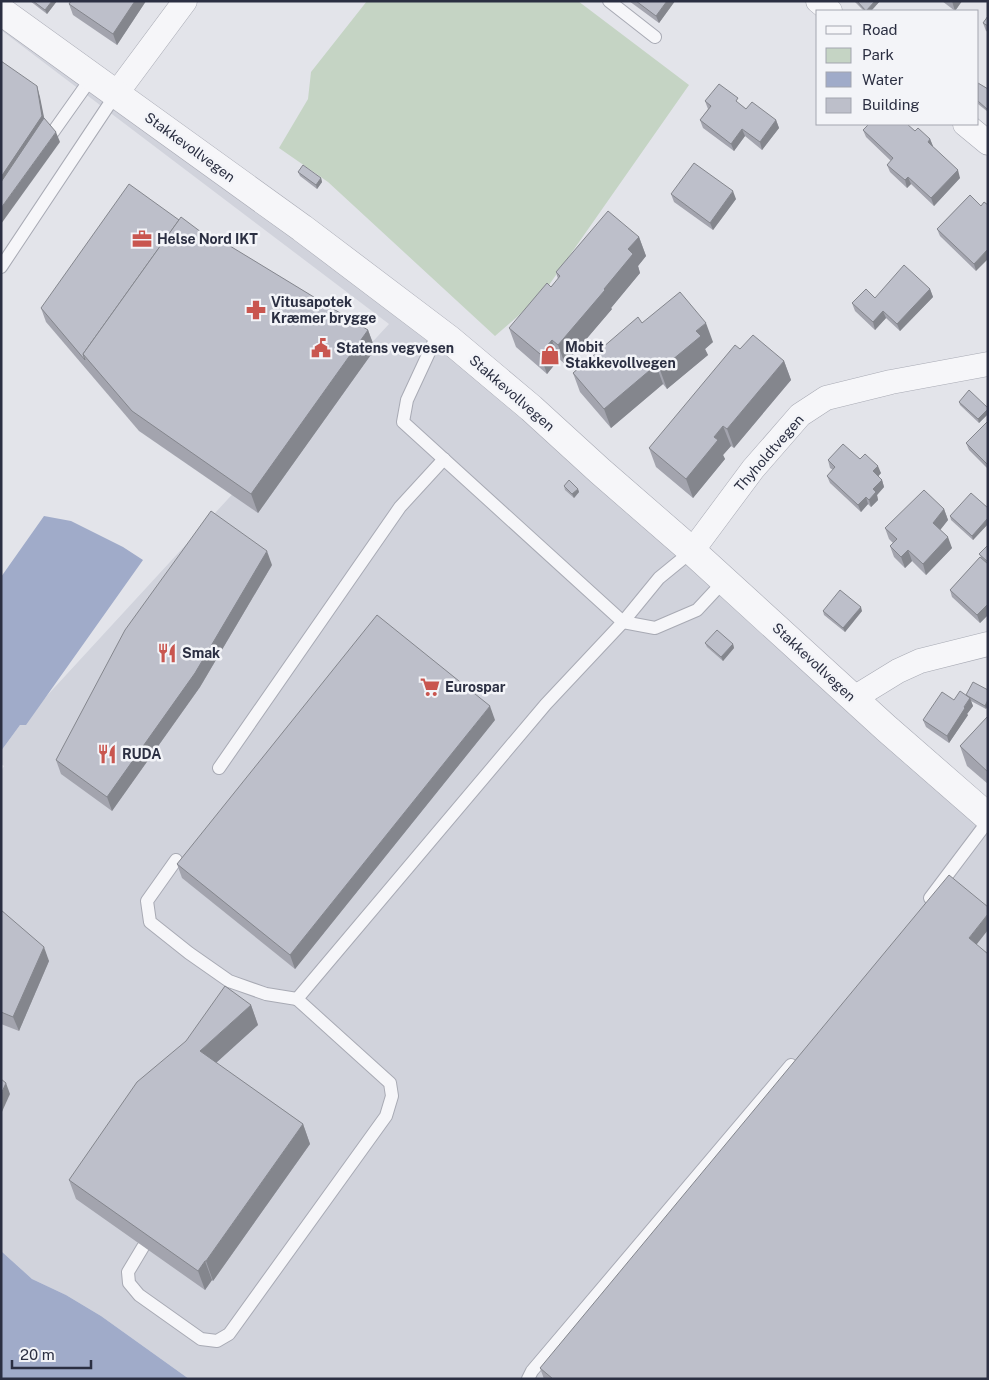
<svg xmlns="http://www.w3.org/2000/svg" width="989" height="1380" viewBox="0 0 989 1380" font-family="'Public Sans',sans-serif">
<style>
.built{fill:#d1d3dc}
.green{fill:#c5d4c4}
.water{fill:#a0abc9}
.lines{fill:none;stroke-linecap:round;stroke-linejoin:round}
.service-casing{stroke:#a8aab4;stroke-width:14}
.minor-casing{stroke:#a8aab4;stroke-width:25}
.tertiary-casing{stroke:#a8aab4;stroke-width:29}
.service{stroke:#f6f6f9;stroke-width:12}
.minor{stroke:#f6f6f9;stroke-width:24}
.tertiary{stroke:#f6f6f9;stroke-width:28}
.wall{fill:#a3a4ae}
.shaded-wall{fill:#84868d}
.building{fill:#bdbfca;stroke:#84868d}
.labels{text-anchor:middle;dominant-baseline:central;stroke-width:5;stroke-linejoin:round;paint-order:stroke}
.street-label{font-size:14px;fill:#2b2f42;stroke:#f3f4f8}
.poi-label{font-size:14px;font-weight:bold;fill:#2b2f42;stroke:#f3f4f8;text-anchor:start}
</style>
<rect width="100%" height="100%" fill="#e3e4ea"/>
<!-- built -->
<polygon class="built" points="1,5 396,309 678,551 841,706 988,836 988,1379 189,1379 101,1316 66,1295 32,1279 1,1251 1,771 4,766 1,764 1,751 20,725 389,324 1,30"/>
<!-- green -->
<polygon class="green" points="367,1 578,1 689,85 542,295 495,336 328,182 279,148 308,99 311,72"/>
<!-- water -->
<g class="water">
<polygon points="44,516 71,521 123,547 143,560 26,725 20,725 1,751 1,577"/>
<polygon points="1,1251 32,1279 66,1295 101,1316 189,1379 1,1379"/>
</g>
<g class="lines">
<defs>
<g id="service">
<polyline points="609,1 655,37"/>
<polyline points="46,142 92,77"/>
<polyline points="1,267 116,94"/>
<polyline points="439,331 407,400 403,422 623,622 655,628 697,610 724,581"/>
<polyline points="219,768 400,507 444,459"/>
<polyline points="176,860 147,901 150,922 189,953 229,981 266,994 297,999"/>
<polyline points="930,898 988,821"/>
<polyline points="143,1247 128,1272 129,1283 139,1295 201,1339 217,1341 229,1334 386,1116 392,1096 390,1083 297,999 546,704 623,622 659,578 692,551"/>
<polyline points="528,1379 532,1371 791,1065"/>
</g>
<g id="minor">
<polyline points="818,1 830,11"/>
<polyline points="116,94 185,1"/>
<polyline points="965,124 988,143"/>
<polyline points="692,551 753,469 800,415 826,398 891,382 988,364"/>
<polyline points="854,698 898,671 920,661 988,644"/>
</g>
<polyline id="tertiary" points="1,11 302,228 450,340 531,408 600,471 692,551 886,728 988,817"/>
</defs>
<!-- service casing -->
<use href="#service" class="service-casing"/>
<!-- minor casing -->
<use href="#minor" class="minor-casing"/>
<!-- tertiary casing -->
<use href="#tertiary" class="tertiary-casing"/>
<!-- service -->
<use href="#service" class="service"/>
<!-- minor -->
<use href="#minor" class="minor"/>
<!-- tertiary -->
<use href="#tertiary" class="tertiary"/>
</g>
<!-- wall -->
<g class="wall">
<polygon points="30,1 57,1 47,14"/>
<polygon points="71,1 146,1 117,45 73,15 69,4"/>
<polygon points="629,1 675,1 659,23"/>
<polygon points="854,1 880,1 871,11 864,11"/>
<polygon points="942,1 962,1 955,11"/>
<polygon points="988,16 988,32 986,31 983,23"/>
<polygon points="978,83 988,89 988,112 978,104"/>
<polygon points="705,101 741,105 746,109 776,120 779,128 762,150 745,136 734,151 703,128 700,120 708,109"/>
<polygon points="863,130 915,131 930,139 933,147 960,178 934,206 911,184 907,188 890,172 887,165 891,161 866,137"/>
<polygon points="298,172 321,178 322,182 317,189 300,176"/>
<polygon points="671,194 736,199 713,230 674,202"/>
<polygon points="970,195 976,271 940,236 937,229"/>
<polygon points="179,220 368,330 375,349 258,513 139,431 46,322 41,308"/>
<polygon points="639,237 646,256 638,266 640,273 611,308 612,309 565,364 559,359 547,374 516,347 509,328 551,287 558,279 556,272"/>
<polygon points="930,289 933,297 900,331 886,318 875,330 855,311 852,303"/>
<polygon points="642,323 713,342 705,349 708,355 667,389 663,384 611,428 580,392 573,373"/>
<polygon points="740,349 784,361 791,380 734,448 731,446 723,455 725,459 693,498 656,467 649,448"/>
<polygon points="959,402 988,408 988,414 979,423 960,405"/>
<polygon points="988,421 988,469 969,450 966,443"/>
<polygon points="860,459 881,473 878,476 882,480 884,487 877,495 878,500 871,507 868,504 861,512 830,483 827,476 833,470 830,468 828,460"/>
<polygon points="564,486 578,489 579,492 574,498 565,490"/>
<polygon points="988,508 988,524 973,540 951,520 950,516"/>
<polygon points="944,509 948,520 940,530 952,548 926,575 912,561 905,568 894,557 890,546 893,543 889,539 885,528"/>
<polygon points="988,545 988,615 980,623 952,597 950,590 981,557 979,554"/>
<polygon points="272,565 200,687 112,811 61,774 56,760"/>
<polygon points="823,611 862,611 845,632 824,615"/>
<polygon points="705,643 733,644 734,648 723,661 707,647"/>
<polygon points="988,690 986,709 971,701 973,706 967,714 968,715 949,743 926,727 923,720 954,700 966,696"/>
<polygon points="988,716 988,784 967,766 960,746"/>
<polygon points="495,720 295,969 182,878 177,864"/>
<polygon points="1,910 49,961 19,1031 1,1024"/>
<polygon points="976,944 988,1379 544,1379 540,1368"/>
<polygon points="251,1005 258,1025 216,1063 303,1124 310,1144 213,1281 212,1280 205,1290 76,1199 69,1180"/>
</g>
<!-- shaded-wall -->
<g class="shaded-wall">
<polygon points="52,1 57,1 47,14 45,10"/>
<polygon points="135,1 146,1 117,45 113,34"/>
<polygon points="667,1 675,1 659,23 656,16"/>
<polygon points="875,1 880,1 871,11 866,11"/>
<polygon points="952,1 962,1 955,11"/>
<polygon points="37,86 40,97 46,127 1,194 1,177"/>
<polygon points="776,120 779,128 762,150 760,142"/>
<polygon points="742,129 745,136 734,151 731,144"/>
<polygon points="56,132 60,142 1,224 1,208"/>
<polygon points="930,139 933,146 930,150 928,142"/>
<polygon points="958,170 960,178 934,206 931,198"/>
<polygon points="908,177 911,184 907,188 905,180"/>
<polygon points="321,178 322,182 317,189 316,185"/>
<polygon points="733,191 736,199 713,230 710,223"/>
<polygon points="639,237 646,256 638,266 640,273 611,308 612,309 565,364 558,345 604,289 628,249"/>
<polygon points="988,249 988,259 976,271 974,264"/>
<polygon points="930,289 933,297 900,331 897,324"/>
<polygon points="883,311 886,318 875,330 873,322"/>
<polygon points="706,323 713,342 705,349 708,355 667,389 660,370 696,331"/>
<polygon points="368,330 375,349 258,513 251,494"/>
<polygon points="552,340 559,359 547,374 540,354"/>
<polygon points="784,361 791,380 734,448 727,429"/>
<polygon points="656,365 663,384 611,428 604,409"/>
<polygon points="988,409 988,414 979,423 978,419"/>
<polygon points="723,426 731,446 723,455 725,459 693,498 686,479 714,437"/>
<polygon points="878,466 881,473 876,479 873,471"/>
<polygon points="882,480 884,487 877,495 878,500 871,507 869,500 873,489"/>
<polygon points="578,489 579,492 574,498 572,494"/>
<polygon points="866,497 868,504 861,512 858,505"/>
<polygon points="944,509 948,520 937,534 933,523"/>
<polygon points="988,518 988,524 973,540 972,536"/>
<polygon points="948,537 952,548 926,575 923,564"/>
<polygon points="908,550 912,561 905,568 901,557"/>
<polygon points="267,551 272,565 200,687 112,811 107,797"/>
<polygon points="988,604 988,615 980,623 977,615"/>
<polygon points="861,607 862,611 845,632 843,628"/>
<polygon points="733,644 734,648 723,661 721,657"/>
<polygon points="970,698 973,706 967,714 968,715 949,743 947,736"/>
<polygon points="988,700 988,706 986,709 985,706"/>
<polygon points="490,706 495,720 295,969 290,955"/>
<polygon points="988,914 988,930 973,949 969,938"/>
<polygon points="44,947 49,961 19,1031 13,1017"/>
<polygon points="251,1005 258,1025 207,1071 200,1051"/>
<polygon points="6,1083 10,1094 1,1114 1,1094"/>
<polygon points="303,1124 310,1144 213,1281 206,1261"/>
<polygon points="205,1261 212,1280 205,1290 198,1271"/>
</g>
<!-- building -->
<g class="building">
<polygon points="33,1 52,1 45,10"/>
<polygon points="71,1 135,1 113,34 69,4"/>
<polygon points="636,1 667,1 656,16"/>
<polygon points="857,1 875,1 866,11"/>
<polygon points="988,16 988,26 983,23"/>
<polygon points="1,61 37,86 42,116 1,177"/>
<polygon points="978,83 988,89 988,110 978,101"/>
<polygon points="719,84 738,98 736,101 746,109 752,102 776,120 760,142 742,129 731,144 700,120 711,106 705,101"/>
<polygon points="44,118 56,132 1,208 1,182"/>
<polygon points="869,124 907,124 915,131 918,128 930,139 928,142 958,170 931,198 908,177 905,180 887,165 893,158 863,130"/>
<polygon points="694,163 733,191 710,223 671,194"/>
<polygon points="303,165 321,178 316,185 298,172"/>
<polygon points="129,184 179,220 83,354 85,360 41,308"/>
<polygon points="970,195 981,206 984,202 988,205 988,249 974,264 937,229"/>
<polygon points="608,211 639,237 628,249 633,254 604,289 605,290 558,345 552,340 540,354 509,328 547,283 551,287 560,276 556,272"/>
<polygon points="181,217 205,235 207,232 368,330 251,494 132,411 83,354"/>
<polygon points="904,265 930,289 897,324 883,311 873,322 852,303 866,289 875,298"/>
<polygon points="680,292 706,323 696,331 701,336 660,370 656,365 604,409 573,373 638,317 642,323"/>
<polygon points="753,335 784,361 727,429 723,426 714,437 718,440 686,479 649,448 735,345 740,349"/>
<polygon points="969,390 988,408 988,409 978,419 959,402"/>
<polygon points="988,421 988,465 966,443"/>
<polygon points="843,444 860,459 865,454 878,466 873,471 882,480 873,489 876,492 869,500 866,497 858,505 827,476 835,467 828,460"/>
<polygon points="569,480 578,489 572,494 564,486"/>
<polygon points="924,490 944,509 933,523 948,537 923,564 908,550 901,557 890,546 897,539 885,528"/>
<polygon points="971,493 988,508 988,518 972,536 950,516"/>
<polygon points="211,511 267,551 195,673 107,797 56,760 125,630"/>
<polygon points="988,545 988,562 979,554"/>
<polygon points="980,557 988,564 988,604 977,615 950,590"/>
<polygon points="840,590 861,607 843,628 823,611"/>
<polygon points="377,615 490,706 290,955 177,864"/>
<polygon points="717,630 733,644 721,657 705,643"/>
<polygon points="973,682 988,690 988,700 985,706 966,695"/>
<polygon points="960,691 970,698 964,707 965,708 947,736 923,720 942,692 954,700"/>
<polygon points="988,716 988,772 960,746"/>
<polygon points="949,875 988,907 988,914 969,938 988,954 988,1379 553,1379 540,1368"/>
<polygon points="1,910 44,947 13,1017 1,1012"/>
<polygon points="225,986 251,1005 200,1051 303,1124 206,1261 205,1261 198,1271 69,1180 137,1082 186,1041"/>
<polygon points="1,1079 6,1083 1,1094"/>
</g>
<!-- icons -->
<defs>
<symbol id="office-bare" viewBox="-9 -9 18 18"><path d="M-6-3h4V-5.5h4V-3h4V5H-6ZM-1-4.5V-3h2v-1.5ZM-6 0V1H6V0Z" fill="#c9564f" stroke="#f3f4f8" stroke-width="2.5" paint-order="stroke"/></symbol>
<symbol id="pharmacy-bare" viewBox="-9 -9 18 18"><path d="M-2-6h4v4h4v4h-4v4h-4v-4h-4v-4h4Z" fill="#c9564f" stroke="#f3f4f8" stroke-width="2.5" paint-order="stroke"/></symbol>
<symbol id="civic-bare" viewBox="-9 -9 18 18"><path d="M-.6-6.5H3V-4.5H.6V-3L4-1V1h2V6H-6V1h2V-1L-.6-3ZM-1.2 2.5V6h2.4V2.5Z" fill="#c9564f" stroke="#f3f4f8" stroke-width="2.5" paint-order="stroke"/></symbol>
<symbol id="shop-bare" viewBox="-9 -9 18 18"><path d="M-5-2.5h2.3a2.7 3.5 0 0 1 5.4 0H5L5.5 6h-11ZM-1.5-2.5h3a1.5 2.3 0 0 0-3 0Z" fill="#c9564f" stroke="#f3f4f8" stroke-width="2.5" paint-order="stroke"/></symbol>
<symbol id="restaurant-bare" viewBox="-9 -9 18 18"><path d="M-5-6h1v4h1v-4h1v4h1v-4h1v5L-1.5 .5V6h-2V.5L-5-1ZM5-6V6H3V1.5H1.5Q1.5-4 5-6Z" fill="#c9564f" stroke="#f3f4f8" stroke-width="2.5" paint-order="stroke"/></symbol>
<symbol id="supermarket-bare" viewBox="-9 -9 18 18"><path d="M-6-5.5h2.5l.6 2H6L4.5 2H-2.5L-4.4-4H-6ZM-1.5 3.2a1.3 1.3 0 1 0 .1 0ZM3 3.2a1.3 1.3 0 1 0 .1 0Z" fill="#c9564f" stroke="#f3f4f8" stroke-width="2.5" paint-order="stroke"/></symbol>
</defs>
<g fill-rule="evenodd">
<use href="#office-bare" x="128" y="225" width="28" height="28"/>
<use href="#pharmacy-bare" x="242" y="296" width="28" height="28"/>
<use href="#civic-bare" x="307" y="334" width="28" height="28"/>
<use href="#shop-bare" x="536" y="341" width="28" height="28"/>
<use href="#restaurant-bare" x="153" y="639" width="28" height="28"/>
<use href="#supermarket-bare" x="416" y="673" width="28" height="28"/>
<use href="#restaurant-bare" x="93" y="740" width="28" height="28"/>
</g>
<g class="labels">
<!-- street labels -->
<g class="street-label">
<text transform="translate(190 147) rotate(36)">Stakkevollvegen</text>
<text transform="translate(512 393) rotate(41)">Stakkevollvegen</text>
<text transform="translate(769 453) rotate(-49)">Thyholdtvegen</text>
<text transform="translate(814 662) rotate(43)">Stakkevollvegen</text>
</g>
<!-- poi labels -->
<g class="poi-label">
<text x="157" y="239">Helse Nord IKT</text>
<text x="271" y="302">Vitusapotek<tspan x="271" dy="16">Kræmer brygge</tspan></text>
<text x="565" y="347">Mobit<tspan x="565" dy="16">Stakkevollvegen</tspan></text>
<text x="336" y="348">Statens vegvesen</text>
<text x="182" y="653">Smak</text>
<text x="445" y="687">Eurospar</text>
<text x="122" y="754">RUDA</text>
</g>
</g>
<!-- border -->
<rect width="989" height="1380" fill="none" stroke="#2b2f42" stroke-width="5"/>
<!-- legend -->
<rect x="816" y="10" width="162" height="115" fill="#f3f4f8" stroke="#a3a5af"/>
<rect x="826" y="26" width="25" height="8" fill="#f6f6f9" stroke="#a3a5af"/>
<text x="862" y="35" font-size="15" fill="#2b2f42">Road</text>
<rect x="826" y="48" width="25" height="15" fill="#c5d4c4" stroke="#a3a5af"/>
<text x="862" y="60" font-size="15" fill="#2b2f42">Park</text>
<rect x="826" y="72" width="25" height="15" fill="#a0abc9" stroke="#a3a5af"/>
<text x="862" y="85" font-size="15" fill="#2b2f42">Water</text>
<rect x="826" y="98" width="25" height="15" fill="#bdbfca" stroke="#a3a5af"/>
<text x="862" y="110" font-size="15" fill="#2b2f42">Building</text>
<!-- scale -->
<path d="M12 1360v8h79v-8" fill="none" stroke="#2b2f42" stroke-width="2.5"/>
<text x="20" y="1360" font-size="15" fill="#2b2f42" stroke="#f3f4f8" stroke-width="4" paint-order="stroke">20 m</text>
</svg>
